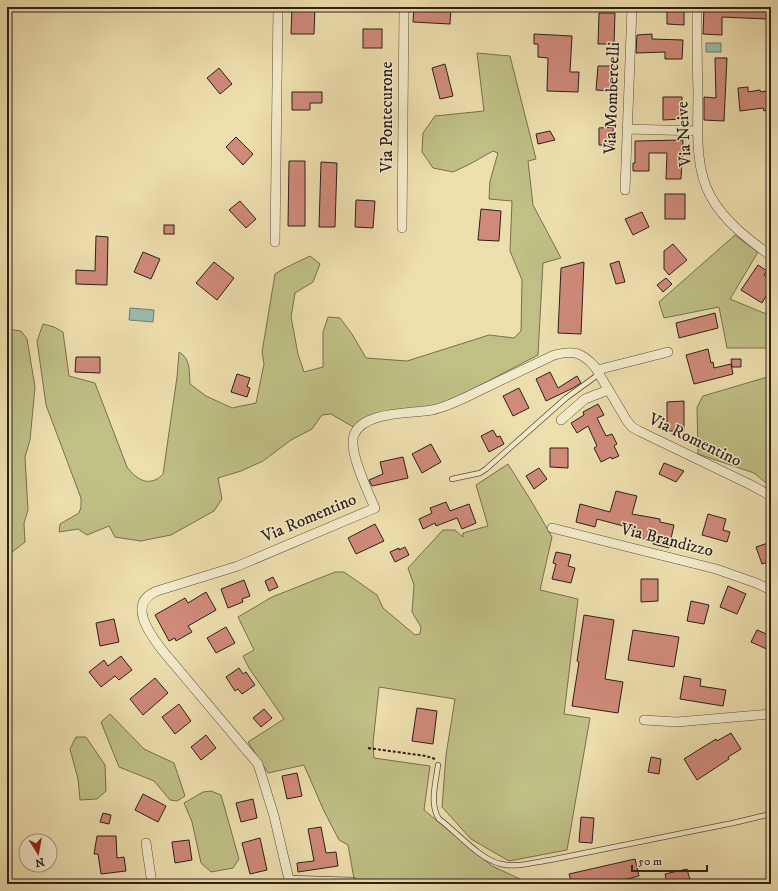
<svg xmlns="http://www.w3.org/2000/svg" width="778" height="891" viewBox="0 0 778 891" font-family="'IM FELL DW Pica',serif">
<style>
.green{fill:#bfbf86;stroke:#767050}
.water{fill:#99bcae;stroke:#6d7e73}
.building{fill:#cf8a7a;stroke:#2c201a}
.lines{fill:none;stroke-linecap:round;stroke-linejoin:round}
.service-casing{stroke:#5c503f;stroke-width:6}
.minor-casing{stroke:#5c503f;stroke-width:10}
.path{stroke:#2c201a;stroke-width:2;stroke-dasharray:3 2;stroke-linecap:butt}
.service{stroke:#f3eaca;stroke-width:4.5}
.minor{stroke:#f3eaca;stroke-width:9}
.labels{text-anchor:middle;dominant-baseline:central;stroke-width:3;stroke-linejoin:round;paint-order:stroke}
.street-label{font-size:17px;fill:#2c201a;stroke:#f3eaca}
</style>
<rect width="100%" height="100%" fill="#eddeae"/>
<filter id="stains"><feTurbulence type="fractalNoise" baseFrequency=".005" numOctaves="4"/><feColorMatrix values="0 0 0 0 .2 0 0 0 0 .09 0 0 0 0 .02 0 0 0 .5 -.17"/></filter>
<radialGradient id="worn" r=".72"><stop offset=".6" stop-color="#630" stop-opacity="0"/><stop offset="1" stop-color="#630" stop-opacity=".3"/></radialGradient>
<!-- green -->
<g class="green">
<path d="M477,53L510,56L536,159L528,161L533,205L561,258L543,263L538,355L458,397L434,406L355,428L331,414L322,415L312,429L291,440L263,461L241,471L218,478L222,499L214,511L171,535L141,541L115,537L109,526L87,535L78,529L59,532L60,524L79,513L81,507V498L46,405L37,341L43,324L54,327L63,332L69,376L95,383L127,467C133,475 143,485 155,480C158,479 161,476 163,474L177,377L179,352C191,359 189,372 190,384L206,396L232,408L256,403L264,364L262,352L275,274L283,269L310,256L320,264L313,282L295,293L291,317L298,354L304,372L323,367V332L328,317L340,318L352,334L366,358L407,361L489,335L514,338L521,331L522,280L510,251L512,201L489,199L490,181L498,153L493,151L470,164L453,172L433,168L422,152L423,133L435,116L484,111Z"/>
<polygon points="735,235 758,252 730,299 771,316 771,348 727,348 719,307 664,318 659,302"/>
<polygon points="7,329 21,331 27,339 35,387 30,440 25,457 28,510 24,523 25,542 7,556"/>
<polygon points="771,376 771,487 754,473 698,454 697,407 703,396"/>
<polygon points="508,464 533,504 552,537 540,590 578,599 564,714 590,718 567,850 509,861 471,839 442,807 446,755 455,699 379,687 373,743 374,758 430,766 424,810 492,866 531,884 355,884 348,845 339,840 324,811 304,765 268,773 248,742 284,719 249,668 243,656 254,650 238,617 272,597 335,572 344,572 377,595 383,608 415,635 420,634 421,627 412,612 414,585 408,568 443,530 455,530 463,537 463,533 488,526 476,485"/>
<polygon points="110,714 144,749 174,763 185,796 177,801 170,800 154,781 119,767 101,722"/>
<polygon points="76,737 86,737 105,765 106,791 97,799 80,800 78,779 70,749"/>
<polygon points="211,791 221,795 239,859 233,868 211,872 201,863 192,822 184,803 203,792"/>
</g>
<!-- water -->
<g class="water">
<rect x="706" y="43" width="15" height="9"/>
<polygon points="130,308 154,310 153,322 129,320"/>
</g>
<!-- building -->
<g class="building">
<polygon points="292,7 315,7 314,34 291,34"/>
<polygon points="414,7 451,7 450,24 413,22"/>
<polygon points="667,7 684,7 684,25 667,24"/>
<polygon points="704,7 767,7 767,19 722,17 722,35 703,34"/>
<polygon points="599,13 615,13 614,44 598,44"/>
<rect x="363" y="29" width="19" height="19"/>
<polygon points="534,34 572,36 570,72 579,72 578,92 547,91 548,58 538,57 538,44 534,44"/>
<polygon points="652,34 652,39 683,40 682,59 665,59 665,52 636,53 637,35"/>
<polygon points="715,58 727,58 724,121 704,120 704,97 716,98"/>
<polygon points="445,64 453,96 440,99 432,68"/>
<polygon points="598,66 614,66 612,91 596,90"/>
<polygon points="219,68 232,84 220,94 207,78"/>
<polygon points="748,87 748,92 760,90 761,92 771,90 771,109 764,111 763,108 740,111 738,88"/>
<polygon points="292,92 322,92 322,103 310,103 310,110 292,110"/>
<polygon points="663,97 682,97 682,119 663,120"/>
<polygon points="613,127 614,145 599,145 599,128"/>
<polygon points="550,131 555,140 538,144 536,134"/>
<polygon points="236,137 253,154 243,165 226,147"/>
<polygon points="683,140 681,179 666,179 667,153 649,153 649,171 633,171 633,163 635,163 635,141"/>
<polygon points="289,161 305,161 305,226 288,226"/>
<polygon points="321,162 337,163 335,227 319,227"/>
<rect x="665" y="194" width="20" height="25"/>
<polygon points="356,200 375,201 373,228 355,227"/>
<polygon points="240,201 256,219 246,228 229,210"/>
<polygon points="481,209 501,211 499,241 478,240"/>
<polygon points="642,212 649,227 633,235 625,219"/>
<rect x="164" y="225" width="10" height="9"/>
<polygon points="96,236 108,237 107,285 76,284 76,270 95,271"/>
<polygon points="673,244 687,260 669,275 664,269 664,251"/>
<polygon points="143,252 160,259 151,279 134,272"/>
<polygon points="619,261 625,282 616,284 610,264"/>
<polygon points="214,262 234,278 217,300 196,283"/>
<polygon points="584,262 581,334 558,333 561,268"/>
<polygon points="758,265 767,271 764,275 771,279 771,288 762,303 741,290"/>
<polygon points="666,278 672,284 663,292 657,285"/>
<polygon points="715,313 718,328 679,338 676,323"/>
<polygon points="708,349 711,363 713,362 714,368 731,364 733,374 694,384 686,355"/>
<polygon points="76,357 100,357 100,373 75,372"/>
<polygon points="731,359 741,359 741,367 732,367"/>
<polygon points="550,372 558,388 577,376 581,383 573,388 546,401 536,379"/>
<polygon points="237,374 250,378 247,387 250,388 247,397 231,392"/>
<polygon points="519,388 529,408 513,416 503,396"/>
<polygon points="684,401 684,431 667,431 667,402"/>
<polygon points="598,404 604,415 597,418 606,436 612,434 617,444 614,446 619,456 612,459 611,457 601,462 594,448 597,446 588,426 577,433 571,423 584,415 583,412"/>
<polygon points="493,430 497,437 500,436 504,444 489,452 481,436"/>
<polygon points="431,444 441,462 422,473 412,454"/>
<polygon points="550,448 568,448 568,468 550,467"/>
<polygon points="403,457 408,478 372,486 369,480 383,474 380,462"/>
<polygon points="664,463 684,471 676,482 659,474"/>
<polygon points="539,468 547,479 534,489 526,476"/>
<polygon points="616,491 637,496 632,514 660,519 660,522 674,525 669,548 653,544 654,541 640,538 642,531 597,519 595,527 576,522 580,504 610,512"/>
<polygon points="446,502 450,511 469,504 476,523 462,529 457,518 436,526 435,523 423,529 419,519 432,513 430,508"/>
<polygon points="708,514 726,519 723,530 730,532 727,542 702,535"/>
<polygon points="375,524 384,541 356,554 348,538"/>
<polygon points="771,542 771,561 762,564 756,547"/>
<polygon points="405,547 409,555 395,562 390,552 399,548 399,550"/>
<polygon points="556,552 571,555 568,566 575,568 571,583 552,579 556,564 553,563"/>
<polygon points="273,577 278,587 269,591 265,581"/>
<polygon points="641,579 658,579 658,601 641,602"/>
<polygon points="244,580 250,596 242,599 243,602 228,608 221,589"/>
<polygon points="728,586 746,594 737,614 720,607"/>
<polygon points="206,592 216,610 188,626 192,632 176,641 175,638 169,641 155,615 185,598 188,603"/>
<polygon points="691,601 709,605 704,624 687,621"/>
<polygon points="584,615 614,620 605,679 623,682 618,713 572,706 579,662 577,661"/>
<polygon points="114,619 119,642 100,646 96,623"/>
<polygon points="226,627 235,643 216,653 207,638"/>
<polygon points="633,630 679,637 674,667 628,660"/>
<polygon points="757,630 771,636 771,651 751,642"/>
<polygon points="121,656 132,670 119,680 115,676 101,687 89,672 104,660 108,666"/>
<polygon points="239,668 243,674 246,672 255,685 242,694 238,689 235,691 226,677"/>
<polygon points="684,676 701,679 700,686 726,690 723,706 680,699"/>
<polygon points="155,678 168,693 143,715 130,699"/>
<polygon points="179,704 191,721 175,734 162,717"/>
<polygon points="417,708 437,711 433,744 412,741"/>
<polygon points="264,709 272,718 261,727 253,718"/>
<polygon points="731,733 741,749 728,757 729,759 697,780 684,759 716,739 717,741"/>
<polygon points="206,735 216,748 201,760 191,747"/>
<polygon points="651,757 661,759 659,774 648,772"/>
<polygon points="297,773 302,796 287,799 282,776"/>
<polygon points="143,794 166,806 158,822 135,810"/>
<polygon points="253,799 257,818 241,822 236,803"/>
<polygon points="103,813 111,815 109,824 100,822"/>
<polygon points="581,817 594,818 592,843 579,842"/>
<polygon points="321,827 326,853 336,852 338,866 298,872 297,863 314,861 308,829"/>
<polygon points="97,836 116,836 117,858 124,857 126,871 101,874 98,854 94,854"/>
<polygon points="260,838 267,870 250,874 242,843"/>
<polygon points="189,840 192,860 175,863 172,842"/>
<polygon points="635,859 639,876 607,884 572,884 569,874"/>
<polygon points="687,869 691,884 667,884 665,874"/>
</g>
<g class="lines">
<defs>
<g id="service">
<polyline points="452,479 480,473 486,469 566,398 599,374"/>
<path d="M438,765C436,782 429,804 439,819C457,832 480,860 501,864C517,868 535,862 550,860L733,823L771,814"/>
<polyline points="288,878 353,880"/>
</g>
<g id="minor">
<path d="M697,7C697,35 697,64 698,92C698,125 694,168 711,197C725,222 748,239 771,256"/>
<polyline points="627,129 698,131"/>
<polyline points="625,190 632,7"/>
<polyline points="402,228 404,7"/>
<polyline points="275,242 278,7"/>
<polyline points="597,370 668,352"/>
<polyline points="561,420 585,399 608,390"/>
<polyline points="552,528 716,569 756,583 771,590"/>
<polyline points="771,719 771,732"/>
<polyline points="644,720 677,722 771,714"/>
<polyline points="146,843 152,884"/>
<path d="M290,884L274,816L258,764L162,650C149,633 127,603 157,591L238,566L375,508C368,492 348,451 354,435C363,411 410,414 432,410C451,406 468,396 485,388C508,377 531,366 554,355C573,350 582,352 595,367L627,421L632,427L639,431L751,485L771,496"/>
</g>
</defs>
<!-- service casing -->
<use href="#service" class="service-casing"/>
<!-- minor casing -->
<use href="#minor" class="minor-casing"/>
<!-- path -->
<polyline class="path" points="368,748 426,756 435,759"/>
<!-- service -->
<use href="#service" class="service"/>
<!-- minor -->
<use href="#minor" class="minor"/>
</g>
<g class="labels">
<!-- street labels -->
<g class="street-label">
<text transform="translate(612 98) rotate(-88)">Via Mombercelli</text>
<text transform="translate(387 117) rotate(-90)">Via Pontecurone</text>
<text transform="translate(684 134) rotate(-93)">Via Neive</text>
<text transform="translate(695 440) rotate(26)">Via Romentino</text>
<text transform="translate(309 518) rotate(-23)">Via Romentino</text>
<text transform="translate(667 540) rotate(14)">Via Brandizzo</text>
</g>
</g>
<!-- margin -->
<rect width="778" height="891" fill="none" stroke="#eddeae" stroke-width="24"/>
<rect x="8" y="8" width="762" height="875" fill="none" stroke="#2c201a" stroke-width="2"/>
<rect x="12" y="12" width="754" height="867" fill="none" stroke="#2c201a"/>
<!-- north arrow -->
<g transform="translate(38 853) rotate(169)"><circle r="19" fill="#f3eaca" stroke="#a39984"/>
<path d="M0-3L7 15L0 10L-7 15Z" fill="#8f2418"/>
<text y="-6" font-size="11" font-weight="bold" text-anchor="middle" fill="#2c201a">N</text>
</g>
<!-- scale -->
<path d="M632 865v6h75v-6" fill="none" stroke="#2c201a" stroke-width="2"/>
<text x="638" y="865" font-size="12" fill="#2c201a" stroke="#f3eaca" stroke-width="3" paint-order="stroke">50 m</text>
<rect width="100%" height="100%" filter="url(#stains)"/>
<rect width="100%" height="100%" fill="url(#worn)"/>
</svg>
